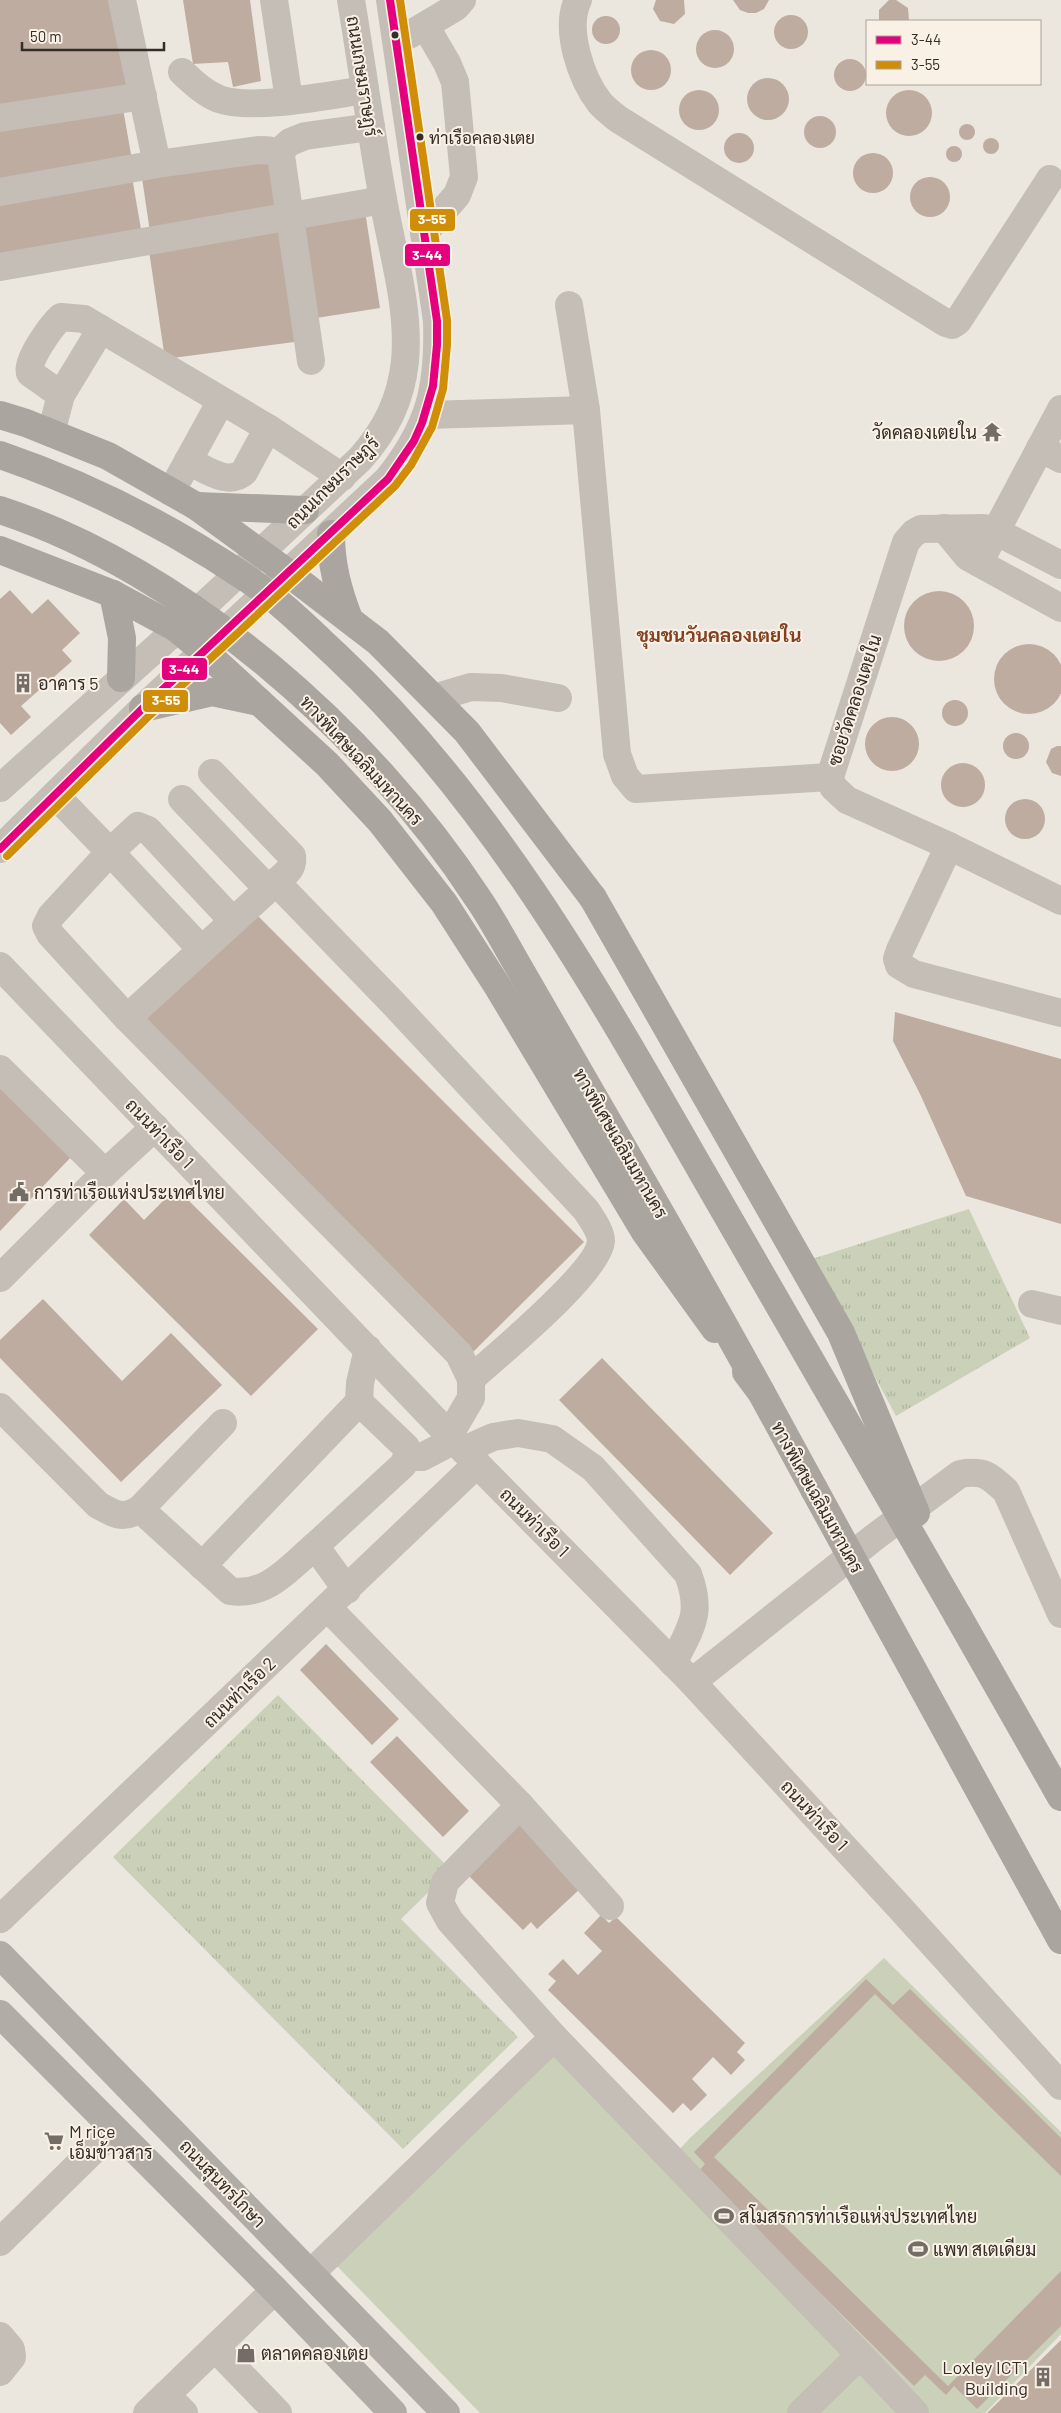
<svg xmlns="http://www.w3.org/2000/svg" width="1061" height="2413" viewBox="0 0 1061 2413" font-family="Barlow,Sarabun,sans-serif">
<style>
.grass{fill:#cad1b8}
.park{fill:url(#park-tufts)}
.building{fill:#beaca1}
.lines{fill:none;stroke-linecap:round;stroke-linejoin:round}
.minor{stroke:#c4beb7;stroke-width:28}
.major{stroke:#b2aca7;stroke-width:28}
.highway{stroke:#aaa59e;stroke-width:28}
.highway-bridge{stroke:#aaa59e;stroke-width:28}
.bus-1-casing{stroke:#f9f1e5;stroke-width:11}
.bus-2-casing{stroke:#f9f1e5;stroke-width:11}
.bus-1{stroke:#e5007d;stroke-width:8}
.bus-2{stroke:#d08e08;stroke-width:8}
.bus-dot{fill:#342c26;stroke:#f9f1e5;stroke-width:2}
.labels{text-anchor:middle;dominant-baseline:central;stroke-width:4;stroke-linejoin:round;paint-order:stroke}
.bus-label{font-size:17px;fill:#342c26;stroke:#f9f1e5;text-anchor:start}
.street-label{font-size:18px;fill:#342c26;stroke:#f9f1e5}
.poi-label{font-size:18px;fill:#342c26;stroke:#f9f1e5;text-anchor:start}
.neighbourhood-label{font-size:19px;font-weight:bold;fill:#824021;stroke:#f9f1e5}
.line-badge{stroke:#f9f1e5;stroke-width:2}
.badge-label{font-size:14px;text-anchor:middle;font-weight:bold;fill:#fff}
</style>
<defs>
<pattern id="park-tufts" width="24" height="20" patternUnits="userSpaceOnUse" patternTransform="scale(1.25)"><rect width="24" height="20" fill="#cad1b8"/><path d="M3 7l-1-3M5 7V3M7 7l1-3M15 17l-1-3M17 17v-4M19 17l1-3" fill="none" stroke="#aeb49e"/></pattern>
</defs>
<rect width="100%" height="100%" fill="#ebe7df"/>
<!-- grass -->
<polygon class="grass" points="884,1958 1061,2132 1061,2334 985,2413 480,2413 336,2265 554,2051 664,2166 690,2138"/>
<!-- park -->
<g class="park">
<polygon points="969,1209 1030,1338 896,1416 812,1259"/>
<polygon points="278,1695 451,1870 401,1919 518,2037 403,2149 113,1857"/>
</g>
<!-- building -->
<g class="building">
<polygon points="0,0 112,0 128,90 0,112"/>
<polygon points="183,0 250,0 261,81 233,87 228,62 193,64"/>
<polygon points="656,0 684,0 685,14 674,24 660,21 653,9"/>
<polygon points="733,0 769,0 764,9 756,13 748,13 740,10"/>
<polygon points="889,0 896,0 908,8 909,21 879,21 879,10"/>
<circle cx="791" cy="32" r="17"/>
<circle cx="606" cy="30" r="14"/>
<circle cx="715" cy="49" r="19"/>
<circle cx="651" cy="70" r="20"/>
<circle cx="850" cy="75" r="16"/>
<circle cx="768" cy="99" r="21"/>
<circle cx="909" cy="113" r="23"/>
<circle cx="699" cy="110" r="20"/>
<polygon points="122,103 132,160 0,182 0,123"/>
<circle cx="820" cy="132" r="16"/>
<circle cx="967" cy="132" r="8"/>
<circle cx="739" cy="148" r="15"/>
<circle cx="991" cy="146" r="8"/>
<circle cx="954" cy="154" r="8"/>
<circle cx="873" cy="173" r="20"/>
<polygon points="274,161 282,213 150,232 142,178"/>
<polygon points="132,177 142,235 0,258 0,199"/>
<circle cx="930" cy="197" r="20"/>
<polygon points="365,211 380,308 310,319 296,223"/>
<polygon points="283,222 302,341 165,359 148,244"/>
<polygon points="10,590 32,614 48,599 80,633 62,650 72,661 21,706 31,717 11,735 0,723 0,599"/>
<circle cx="939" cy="626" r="35"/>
<circle cx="1029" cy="679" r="35"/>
<circle cx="955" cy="713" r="13"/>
<circle cx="892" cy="744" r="27"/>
<circle cx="1016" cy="746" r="13"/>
<polygon points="1057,746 1061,746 1061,776 1052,773 1046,762 1051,749"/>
<circle cx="963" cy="785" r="22"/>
<circle cx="1025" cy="819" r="20"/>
<polygon points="254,912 584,1242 470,1355 140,1025"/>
<polygon points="895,1012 1061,1059 1061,1224 966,1196 920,1094 893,1041"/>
<polygon points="0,1083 74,1154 0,1231"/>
<polygon points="176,1188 318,1329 251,1396 89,1235 124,1199 144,1220"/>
<polygon points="43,1299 122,1381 171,1333 222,1385 121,1482 0,1358 0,1340"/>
<polygon points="602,1358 773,1533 730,1575 559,1400"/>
<polygon points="326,1644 399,1719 372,1745 300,1670"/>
<polygon points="397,1736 469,1811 443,1837 370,1762"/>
<polygon points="515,1818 582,1887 537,1929 531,1922 523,1930 466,1873"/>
<polygon points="601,1915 609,1923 616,1917 745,2043 737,2052 745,2060 731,2075 713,2057 692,2079 707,2095 691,2111 683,2103 673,2113 548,1990 556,1981 548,1974 563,1959 578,1975 602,1951 584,1933"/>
<polygon points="866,1979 893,2005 910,1989 1061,2138 1061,2176 875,1994 714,2157 948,2386 1061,2271 1061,2326 977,2409 954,2386 946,2395 925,2375 914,2386 698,2172 705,2164 694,2152"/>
<polygon points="1061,2340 1061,2413 987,2413"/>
</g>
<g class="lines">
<!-- minor -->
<g class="minor">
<path d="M122,0L157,164L258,150C267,150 275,150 281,156L311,361"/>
<polyline points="274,0 289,100"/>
<path d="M578,0C564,29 581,79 600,103C605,109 612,114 618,119L946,323L952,325L958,321L1050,179"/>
<polyline points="409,35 456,7 462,0"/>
<path d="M182,72C194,83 204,93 219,99C251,111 330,95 365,90"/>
<polyline points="0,118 143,96"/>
<polyline points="278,153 290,142 305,136 371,127"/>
<polyline points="0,192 157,164"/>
<polyline points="424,233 457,195 464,177 455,82 447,63 426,27"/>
<polyline points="0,267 383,200"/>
<polyline points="569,305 586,410"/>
<path d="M61,395L30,373C25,362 52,325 61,317L84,319L268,428L342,477"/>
<polyline points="427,415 586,410 617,754 625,776 636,789 830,777"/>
<polyline points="51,433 61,395 101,329"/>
<polyline points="1040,448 1061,459"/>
<path d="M188,461C204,468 228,487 244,472L268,428"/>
<polyline points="171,492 221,401"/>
<polyline points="944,528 968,557 1061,608"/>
<polyline points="979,563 1061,409"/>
<polyline points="1061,565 995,531 984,528 921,529 914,533 906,542 830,777 833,787 847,800 949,846 1061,901"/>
<polyline points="434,698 471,687 501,688 558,698"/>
<path d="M212,773L292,856C294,869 285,874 276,882"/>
<path d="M0,788L213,597L360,459C386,430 401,400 405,361C410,307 392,251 383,199C371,133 362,66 351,0"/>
<polyline points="55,795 110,852 51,916 46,926 50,934 127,1018 459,1354 471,1379 471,1398 443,1446 422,1457 407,1457"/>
<polyline points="182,799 268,889"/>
<polyline points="949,846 900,950 897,959 899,965 914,974 1061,1013"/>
<path d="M0,849L143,708L388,479C430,426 439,388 437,321L390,0"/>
<polyline points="201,949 110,852 138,826 148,830 233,921"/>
<polyline points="0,966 477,1464 692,1682 901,1909 1061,2086"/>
<path d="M127,1018L276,882L392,1002L586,1210C591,1218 601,1231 601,1241C599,1272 497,1355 471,1379"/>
<polyline points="0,1069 105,1173"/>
<polyline points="0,1278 105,1173 155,1127"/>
<polyline points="1032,1304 1061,1311"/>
<polyline points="359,1402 360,1383 368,1349"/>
<path d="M0,1407L98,1505C114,1514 122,1520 140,1509L223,1423"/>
<path d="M464,1450L493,1437L518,1433L552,1439L593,1468L688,1574C703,1614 691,1627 673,1663"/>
<path d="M140,1509L230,1591C267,1597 289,1568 315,1546"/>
<polyline points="202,1566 359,1402 406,1447 407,1457 403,1465 315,1546 347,1590"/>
<polyline points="328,1608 520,1805 610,1906"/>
<path d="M692,1682L876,1536L960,1474C983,1470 989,1475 1006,1491L1061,1614"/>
<polyline points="520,1805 445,1882 440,1903 450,1921 554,2037 860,2355 801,2413"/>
<polyline points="0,1919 477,1464"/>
<polyline points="0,2242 114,2130"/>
<polyline points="311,2273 554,2037"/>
<polyline points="0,2336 11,2349 12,2357 0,2372"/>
<polyline points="215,2348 278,2413"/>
<polyline points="860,2355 915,2413"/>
<polyline points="166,2395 184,2413"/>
<polyline points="147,2413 275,2290"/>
</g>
<!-- major -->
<g class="major">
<polyline points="0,1955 446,2413"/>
<polyline points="0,2014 275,2290 393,2413"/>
</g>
<!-- highway -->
<g class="highway">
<polyline points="0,415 26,423 108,456 196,506 288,573 378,642 467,732 593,898"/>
<polyline points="196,506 305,510"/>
<path d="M331,534C331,565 338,590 349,619"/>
<polyline points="0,550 113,594 176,628 205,652 327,764 380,821 444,903 498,987 645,1232 715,1329"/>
<polyline points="113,594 122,638 121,678"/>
<polyline points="143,708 212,692 259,702"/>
<polyline points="746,1372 761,1392 814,1489"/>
<polyline points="958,1616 1061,1797"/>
</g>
<!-- highway-bridge -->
<g class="highway-bridge">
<path d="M0,455C88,485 172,528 249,580C280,601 309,630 337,656C492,802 597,989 702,1172C788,1320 873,1468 958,1616"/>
<path d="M0,510C186,571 371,735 477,897C491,917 502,938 514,959C539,1002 564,1046 589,1089C647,1189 705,1290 761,1392"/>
<polyline points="593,898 841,1333 916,1513"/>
<polyline points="814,1489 1061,1940"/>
</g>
<defs>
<polyline id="bus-1" points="0,849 143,708 388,479 414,441 422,423 433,386 437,345 437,321 390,0"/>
<polyline id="bus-2" points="7,856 150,715 395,486 411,465 432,427 443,389 447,345 447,320 400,0"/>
</defs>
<!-- bus-1 casing -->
<use href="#bus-1" class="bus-1-casing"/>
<!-- bus-2 casing -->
<use href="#bus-2" class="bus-2-casing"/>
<!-- bus-1 -->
<use href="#bus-1" class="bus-1"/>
<!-- bus-2 -->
<use href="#bus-2" class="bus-2"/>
</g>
<!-- icons -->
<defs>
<symbol id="temple-bare" viewBox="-9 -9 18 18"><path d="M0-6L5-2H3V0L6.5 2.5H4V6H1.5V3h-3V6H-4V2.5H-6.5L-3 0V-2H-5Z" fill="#746d67" stroke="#f9f1e5" stroke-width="2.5" paint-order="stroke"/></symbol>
<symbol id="building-bare" viewBox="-9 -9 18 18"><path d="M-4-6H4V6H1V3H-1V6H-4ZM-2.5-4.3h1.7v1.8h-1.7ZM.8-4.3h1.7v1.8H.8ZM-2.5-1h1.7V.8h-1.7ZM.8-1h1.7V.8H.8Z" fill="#746d67" stroke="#f9f1e5" stroke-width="2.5" paint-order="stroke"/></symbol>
<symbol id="civic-bare" viewBox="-9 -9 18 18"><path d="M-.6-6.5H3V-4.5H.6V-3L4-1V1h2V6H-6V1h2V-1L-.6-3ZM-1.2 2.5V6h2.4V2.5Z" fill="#746d67" stroke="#f9f1e5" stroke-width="2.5" paint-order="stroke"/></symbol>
<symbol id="supermarket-bare" viewBox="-9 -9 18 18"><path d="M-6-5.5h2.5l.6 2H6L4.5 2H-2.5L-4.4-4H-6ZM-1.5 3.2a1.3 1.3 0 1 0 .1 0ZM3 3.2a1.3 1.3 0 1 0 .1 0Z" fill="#746d67" stroke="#f9f1e5" stroke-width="2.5" paint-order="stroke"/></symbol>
<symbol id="stadium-bare" viewBox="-9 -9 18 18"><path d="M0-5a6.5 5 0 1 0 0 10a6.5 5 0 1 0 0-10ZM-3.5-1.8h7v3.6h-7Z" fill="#746d67" stroke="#f9f1e5" stroke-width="2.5" paint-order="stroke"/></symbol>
<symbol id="shop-bare" viewBox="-9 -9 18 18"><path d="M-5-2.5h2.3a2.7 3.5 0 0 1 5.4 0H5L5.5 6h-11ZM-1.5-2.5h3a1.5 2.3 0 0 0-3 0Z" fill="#746d67" stroke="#f9f1e5" stroke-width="2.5" paint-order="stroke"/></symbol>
</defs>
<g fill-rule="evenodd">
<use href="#temple-bare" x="978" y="418" width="28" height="28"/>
<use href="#building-bare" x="9" y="669" width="28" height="28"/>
<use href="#civic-bare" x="5" y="1178" width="28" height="28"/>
<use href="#supermarket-bare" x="40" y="2127" width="28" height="28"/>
<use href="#stadium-bare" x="710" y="2202" width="28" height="28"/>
<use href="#stadium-bare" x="904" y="2235" width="28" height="28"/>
<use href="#shop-bare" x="232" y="2339" width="28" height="28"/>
<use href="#building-bare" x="1029" y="2363" width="28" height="28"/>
</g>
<!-- markers -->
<g class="bus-dot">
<circle cx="395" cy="35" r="4.5"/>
<circle cx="420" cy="137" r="4.5"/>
</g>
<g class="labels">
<!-- bus labels -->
<g class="bus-label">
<text x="429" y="137">ท่าเรือคลองเตย</text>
</g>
<!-- street labels -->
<g class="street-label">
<text transform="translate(363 76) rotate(81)">ถนนเกษมราษฎร์</text>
<text transform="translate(332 482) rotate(-45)">ถนนเกษมราษฎร์</text>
<text transform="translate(854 700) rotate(-72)">ซอยวัดคลองเตยใน</text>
<text transform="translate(362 760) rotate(47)">ทางพิเศษเฉลิมมหานคร</text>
<text transform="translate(160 1133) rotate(46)">ถนนท่าเรือ 1</text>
<text transform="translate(621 1143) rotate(60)">ทางพิเศษเฉลิมมหานคร</text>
<text transform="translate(818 1497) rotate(61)">ทางพิเศษเฉลิมมหานคร</text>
<text transform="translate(535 1522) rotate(45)">ถนนท่าเรือ 1</text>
<text transform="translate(239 1692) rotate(-44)">ถนนท่าเรือ 2</text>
<text transform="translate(815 1815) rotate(47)">ถนนท่าเรือ 1</text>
<text transform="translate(223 2183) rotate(46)">ถนนสุนทรโกษา</text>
</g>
<!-- poi labels -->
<g class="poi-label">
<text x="977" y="432" text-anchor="end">วัดคลองเตยใน</text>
<text x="38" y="683">อาคาร 5</text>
<text x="34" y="1192">การท่าเรือแห่งประเทศไทย</text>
<text x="69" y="2131">M rice<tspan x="69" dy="21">เอ็มข้าวสาร</tspan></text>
<text x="739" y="2216">สโมสรการท่าเรือแห่งประเทศไทย</text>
<text x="933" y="2249">แพท สเตเดียม</text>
<text x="261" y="2353">ตลาดคลองเตย</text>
<text x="1028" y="2367" text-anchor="end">Loxley ICT1<tspan x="1028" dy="21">Building</tspan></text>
</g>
<!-- neighbourhood labels -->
<g class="neighbourhood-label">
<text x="719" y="634">ชุมชนวันคลองเตยใน</text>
</g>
</g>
<g class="line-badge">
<rect x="409" y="208" width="47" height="24" rx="5" fill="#d08e08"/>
<rect x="404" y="243" width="47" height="24" rx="5" fill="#e5007d"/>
<rect x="161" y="657" width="47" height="24" rx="5" fill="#e5007d"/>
<rect x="142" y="689" width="47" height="24" rx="5" fill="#d08e08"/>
</g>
<g class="badge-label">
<text x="432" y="224">3-55</text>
<text x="427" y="260">3-44</text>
<text x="184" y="674">3-44</text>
<text x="166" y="705">3-55</text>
</g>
<!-- legend -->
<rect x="866" y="20" width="175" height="65" fill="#f9f1e5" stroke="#aaa299"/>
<rect x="876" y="36" width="25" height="8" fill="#e5007d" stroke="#aaa299"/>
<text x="911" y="45" font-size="15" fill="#342c26">3-44</text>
<rect x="876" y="61" width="25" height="8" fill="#d08e08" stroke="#aaa299"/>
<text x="911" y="70" font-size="15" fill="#342c26">3-55</text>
<!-- scale -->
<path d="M22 42v8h142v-8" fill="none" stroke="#342c26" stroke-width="2.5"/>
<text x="30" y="42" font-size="15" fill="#342c26" stroke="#f9f1e5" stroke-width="4" paint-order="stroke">50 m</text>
</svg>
